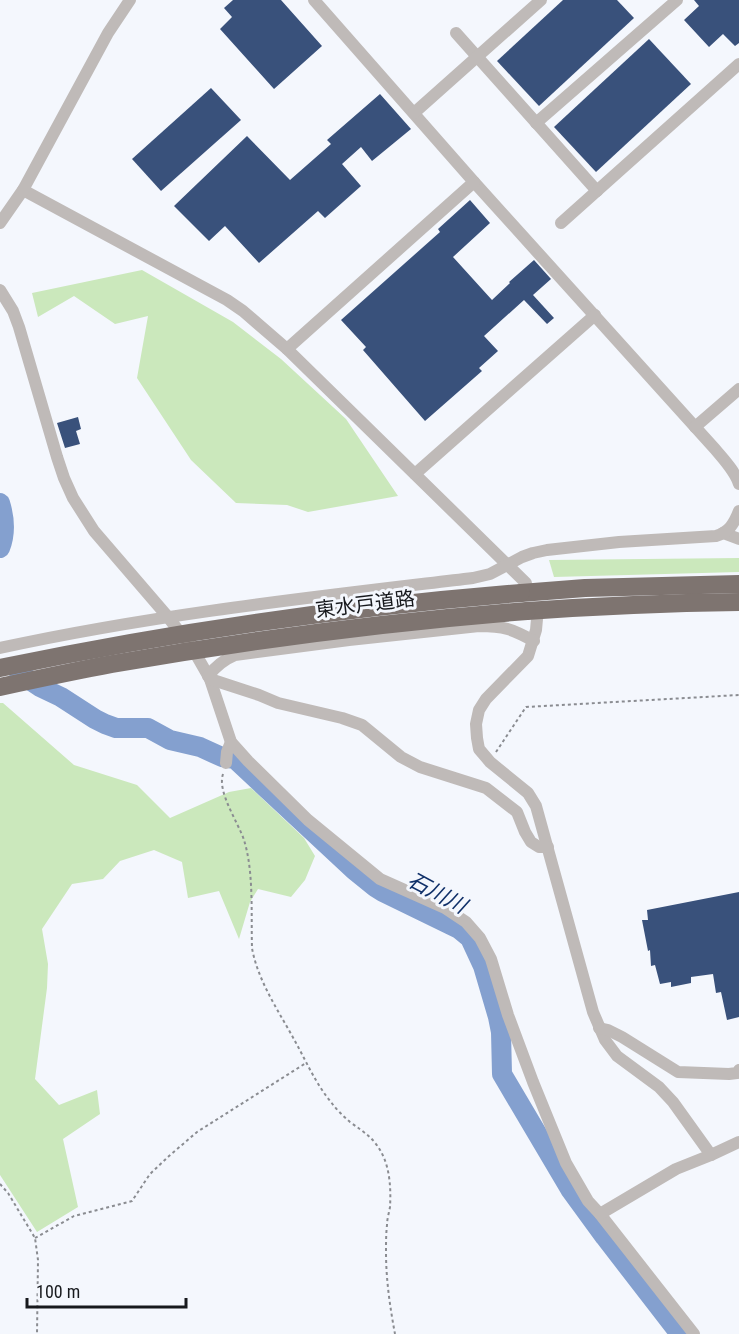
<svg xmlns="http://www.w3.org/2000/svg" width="739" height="1334" viewBox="0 0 739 1334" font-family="'Roboto Condensed','Noto Sans JP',sans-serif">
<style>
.green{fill:#cbe8bc}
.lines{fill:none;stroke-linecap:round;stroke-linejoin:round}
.river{stroke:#84a0cf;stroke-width:20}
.building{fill:#39517b}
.path{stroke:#8a8c91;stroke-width:2;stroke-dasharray:3 3;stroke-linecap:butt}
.minor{stroke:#bfbab8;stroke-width:12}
.highway{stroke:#7e7470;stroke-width:18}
.highway-bridge{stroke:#7e7470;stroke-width:18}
.labels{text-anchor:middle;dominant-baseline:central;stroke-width:6;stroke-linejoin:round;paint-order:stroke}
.street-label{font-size:20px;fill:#17191d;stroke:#f4f7fd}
.water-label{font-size:21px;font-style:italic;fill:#103069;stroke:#f4f7fd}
</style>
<rect width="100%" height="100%" fill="#f4f7fd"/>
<!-- green -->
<g class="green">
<polygon points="142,270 233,322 281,359 346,419 398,496 308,512 287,505 236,503 191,460 137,378 148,316 115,324 74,296 38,317 32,293"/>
<polygon points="739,558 739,572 554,577 549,560"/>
<polygon points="0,703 3,703 74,765 137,785 170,818 229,792 251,788 304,838 315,856 305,880 291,897 258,889 250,902 239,939 219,891 188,898 182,862 154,850 120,861 103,879 72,884 42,929 48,964 47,988 35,1079 59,1105 97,1090 100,1114 63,1139 78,1207 37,1232 0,1175"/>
</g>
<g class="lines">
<!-- river -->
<g class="river">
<path d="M0,503C5,519 6,533 0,548"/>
<polyline points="19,673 40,687 61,697 95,719 105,724 116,728 148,728 170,740 200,747 222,757 235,759 354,870 375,887 383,892 459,929 470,938 483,966 498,1017 501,1032 502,1074 570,1189 605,1237 680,1334"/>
</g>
</g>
<!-- building -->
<g class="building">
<polygon points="233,0 281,0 322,46 274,89 220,29 232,17 224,8"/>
<polygon points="563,0 617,0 634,18 539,106 497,61"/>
<polygon points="694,0 739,0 739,43 735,46 723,34 709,47 684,20 699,6"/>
<polygon points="649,39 691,84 596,172 554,127"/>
<polygon points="211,88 241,120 161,191 132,159"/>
<polygon points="380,94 411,129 372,161 361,147 342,164 361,186 325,218 318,211 259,263 225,226 209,241 174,206 247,136 290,180 331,144 327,140"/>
<polygon points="470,200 490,223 453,257 492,300 510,283 509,282 534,260 551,279 533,295 554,318 547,324 524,300 484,336 498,351 479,368 482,371 425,421 363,350 366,347 341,320 440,232 438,229"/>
<polygon points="78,417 81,429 76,431 80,444 65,448 57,423"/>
<polygon points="739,892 739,1017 727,1020 721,992 716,993 713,974 691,977 691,983 671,987 671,982 660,984 655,965 651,966 650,950 648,951 642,920 648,920 647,910"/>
</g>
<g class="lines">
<!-- path -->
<g class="path">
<polyline points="496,752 526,707 739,695"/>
<path d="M223,774C217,792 238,822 244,840C254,872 251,915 252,948C258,982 280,1013 296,1043C307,1063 316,1084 331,1102C336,1109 343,1116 350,1122C365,1133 376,1139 384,1158C390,1172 391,1191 390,1207C389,1213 387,1219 387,1225C386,1234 386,1243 386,1252C386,1280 390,1307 395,1334"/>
<polyline points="0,1184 8,1193 35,1238 38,1260 37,1334"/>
<polyline points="35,1238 74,1216 132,1201 150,1174 169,1156 197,1132 306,1063"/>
</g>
<!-- minor -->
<g class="minor">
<path d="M314,0L474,182L715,449C724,460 735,471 739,484"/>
<polyline points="456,33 597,191"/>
<polyline points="414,113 541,0"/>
<polyline points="536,123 677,0"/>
<polyline points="23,190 227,300 243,311 287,349 526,583"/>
<polyline points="0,223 23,190 108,33 130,0"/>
<polyline points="561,223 739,64"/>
<polyline points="0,290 13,311 19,327 57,457 64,478 73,498 94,531 168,617 194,651 210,679 231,742 248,761 308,820 380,879 445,908 466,922 480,938 491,959 508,1015 533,1082 566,1163 588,1201 600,1214 694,1334"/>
<polyline points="287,349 474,182"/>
<polyline points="695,427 739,389"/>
<polyline points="415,474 595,315"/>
<polyline points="723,533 739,539"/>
<polyline points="537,619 536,630 528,656 486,699 479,710 476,724 477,738 479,749 490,762 528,793 536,806 593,1012 605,1040 617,1056 659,1087 673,1102 711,1155"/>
<path d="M0,648C156,614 314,597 473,578L490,574L522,557L533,553L547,550L619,542L716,536C729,532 734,524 739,511"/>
<path d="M208,676C216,666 223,660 235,655L349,640L479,626C504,626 512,629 534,641"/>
<polyline points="210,679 259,695 278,703 342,718 362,725 401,757 420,767 486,788 517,812 525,832 531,842 539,847 548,847"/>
<polyline points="226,763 227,752 231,742"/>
<polyline points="599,1028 608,1030 622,1037 678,1072 729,1074 737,1073 739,1070"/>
<polyline points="600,1214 676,1169 711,1155 739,1142"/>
</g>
<!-- highway -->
<g class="highway">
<polyline points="521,593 585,588 739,584"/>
<path d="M527,611C598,606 668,603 739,602"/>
</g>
<!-- highway-bridge -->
<g class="highway-bridge">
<path d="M0,668C172,632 346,607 521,593"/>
<path d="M0,687C37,679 74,671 112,664C249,640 388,622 527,611"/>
</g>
</g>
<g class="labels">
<!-- street labels -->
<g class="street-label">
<text transform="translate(365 604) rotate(-7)">東水戸道路</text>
</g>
<!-- water labels -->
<g class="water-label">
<text transform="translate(437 893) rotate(28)">石川川</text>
</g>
</g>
<!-- scale -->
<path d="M27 1298v9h159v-9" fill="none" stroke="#17191d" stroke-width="3"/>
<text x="36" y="1298" font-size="18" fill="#17191d" stroke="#f4f7fd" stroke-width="4.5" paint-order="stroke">100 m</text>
</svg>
